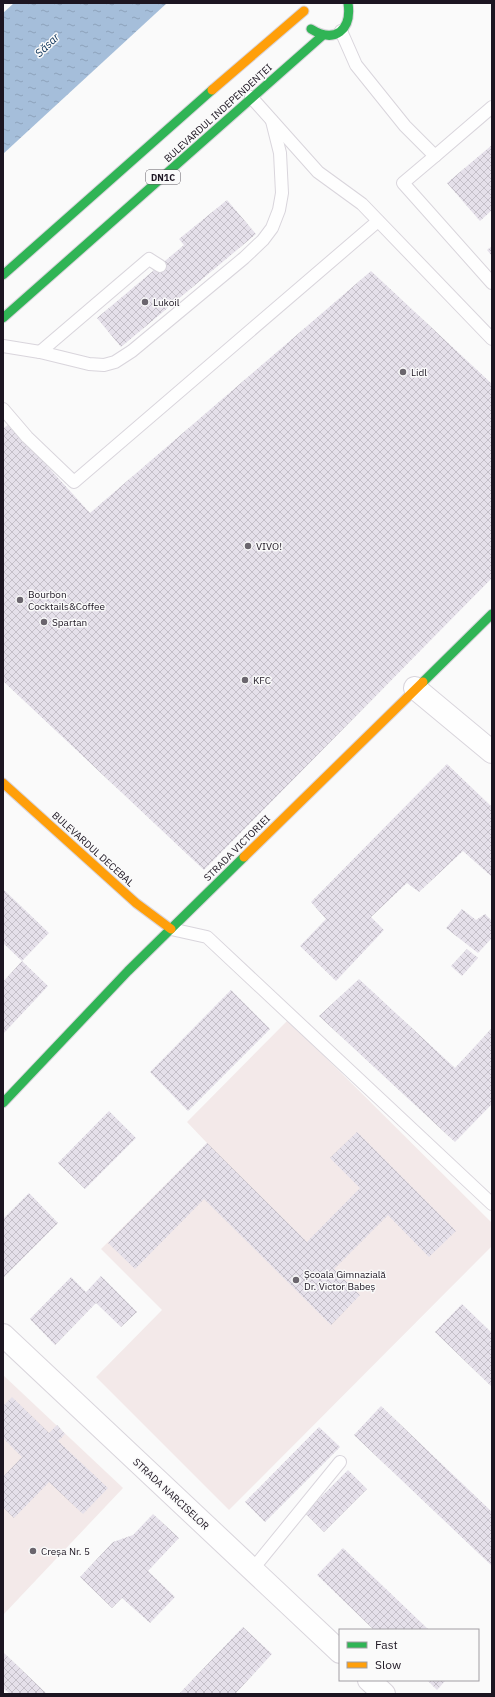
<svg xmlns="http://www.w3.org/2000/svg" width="495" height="1697" viewBox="0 0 495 1697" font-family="'IBM Plex Sans',sans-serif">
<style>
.education{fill:#f3e9e9}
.water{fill:url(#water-ripples)}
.building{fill:url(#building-cross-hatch)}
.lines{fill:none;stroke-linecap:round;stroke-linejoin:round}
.lane-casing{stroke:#d9d5dc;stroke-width:14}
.street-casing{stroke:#d9d5dc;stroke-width:24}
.fast-casing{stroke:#d9d5dc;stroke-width:11}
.slow-casing{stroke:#d9d5dc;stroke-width:11}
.lane{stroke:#fefefe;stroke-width:12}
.street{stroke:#fefefe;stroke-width:22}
.fast{stroke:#30b455;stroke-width:9}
.slow{stroke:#ff9f0a;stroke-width:9}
.poi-dot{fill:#6a656d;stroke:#fafafa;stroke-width:1.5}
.labels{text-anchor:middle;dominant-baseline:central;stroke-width:3;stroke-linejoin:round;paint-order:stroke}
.shield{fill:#fafafa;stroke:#5f5a62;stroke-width:1}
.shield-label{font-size:9px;font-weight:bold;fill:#1c1521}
.street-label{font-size:10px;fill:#1c1521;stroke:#fafafa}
.poi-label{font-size:10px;fill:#1c1521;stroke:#fafafa;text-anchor:start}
.water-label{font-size:11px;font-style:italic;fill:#0a3158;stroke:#fafafa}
</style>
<defs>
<pattern id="water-ripples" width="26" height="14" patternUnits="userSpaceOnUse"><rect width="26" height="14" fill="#a5beda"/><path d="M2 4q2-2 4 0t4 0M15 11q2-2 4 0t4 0" fill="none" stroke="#8da2bb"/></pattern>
<pattern id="building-cross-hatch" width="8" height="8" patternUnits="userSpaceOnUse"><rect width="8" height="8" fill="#e5e0ea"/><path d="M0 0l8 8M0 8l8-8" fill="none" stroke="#c4bfc8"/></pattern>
</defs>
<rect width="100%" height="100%" fill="#fafafa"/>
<!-- education -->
<g class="education">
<polygon points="288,1020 492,1223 492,1246 229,1510 96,1377 162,1310 101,1249 207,1143 187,1122"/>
<polygon points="3,1375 123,1488 3,1615"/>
</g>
<!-- water -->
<polygon class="water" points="14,3 167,3 3,154 3,13"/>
<!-- building -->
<g class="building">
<polygon points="492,145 492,210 480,221 447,183"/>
<polygon points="227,200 256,234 121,347 97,318 184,245 179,239"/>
<polygon points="492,246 492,256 487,250"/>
<polygon points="371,271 492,384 492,578 204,870 3,681 3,429 9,424 90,513"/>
<polygon points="447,764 492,807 492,877 463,851 419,892 407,883 371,917 384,930 336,981 300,946 326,919 311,902"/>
<polygon points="3,889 49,933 22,961 3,943"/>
<polygon points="462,909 476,920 485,914 492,921 492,938 478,953 446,928"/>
<polygon points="467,949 478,958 462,976 451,966"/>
<polygon points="22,961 48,986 3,1034 3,982"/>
<polygon points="359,979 455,1068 492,1028 492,1104 455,1142 319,1016"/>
<polygon points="231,990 270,1029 188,1111 150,1072"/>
<polygon points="109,1111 136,1138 85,1189 58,1163"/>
<polygon points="357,1132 456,1231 429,1257 388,1215 334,1269 360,1295 331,1325 204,1199 135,1269 108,1243 207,1143 307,1242 360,1188 330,1158"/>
<polygon points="29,1193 58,1223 3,1278 3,1219"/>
<polygon points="101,1276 137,1312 121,1327 96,1303 55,1345 30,1319 71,1277 86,1292"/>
<polygon points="462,1304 492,1333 492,1387 435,1332"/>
<polygon points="12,1397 49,1433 57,1425 65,1434 58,1441 108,1488 83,1514 49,1482 14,1518 3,1507 3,1477 22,1457 3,1438 3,1406"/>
<polygon points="381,1406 492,1512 492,1566 354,1435"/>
<polygon points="319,1427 340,1447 265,1522 245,1502"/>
<polygon points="348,1470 367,1489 324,1532 305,1513"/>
<polygon points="153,1514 179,1538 148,1571 175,1597 150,1623 122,1598 112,1608 80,1577 113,1542 133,1535"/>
<polygon points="343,1548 429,1630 374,1630 317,1575"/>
<polygon points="243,1627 272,1654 235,1694 179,1694"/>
<polygon points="3,1652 47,1694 10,1694 3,1688"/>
<polygon points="427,1680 446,1680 437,1690"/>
</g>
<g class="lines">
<defs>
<g id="lane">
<polyline points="341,31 356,65 405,126 435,156 492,107"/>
<polyline points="251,97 318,172 362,204 492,339"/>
<polyline points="435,156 403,183 492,283"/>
<polyline points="3,346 40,352 89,364 104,365 115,362 132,351 244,258 263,240 272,228 279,210 282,193 280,153 272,121"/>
<polyline points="40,352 149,259 160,266"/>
<polyline points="3,409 27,437 74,482 378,221"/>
<polyline points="171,929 207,937 492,1204"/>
<polyline points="252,1570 340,1462"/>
</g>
<g id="street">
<polyline points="415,688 492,752"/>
<polyline points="3,1335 340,1652"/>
<polyline points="369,1680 384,1694"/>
</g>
<g id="fast">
<path d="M311,29C335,44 352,30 348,3"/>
<polyline points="3,275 212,90"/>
<polyline points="3,318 322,36"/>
<polyline points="423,682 492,614"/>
<polyline points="3,1103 128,971 244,857"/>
</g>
<g id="slow">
<polyline points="212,90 304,11"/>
<polyline points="3,783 136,903 171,929"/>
<polyline points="244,857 423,682"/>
</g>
</defs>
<!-- lane casing -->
<use href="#lane" class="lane-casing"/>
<!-- street casing -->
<use href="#street" class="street-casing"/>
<!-- fast casing -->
<use href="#fast" class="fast-casing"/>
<!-- slow casing -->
<use href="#slow" class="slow-casing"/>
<!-- lane -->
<use href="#lane" class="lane"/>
<!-- street -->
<use href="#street" class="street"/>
<!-- fast -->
<use href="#fast" class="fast"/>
<!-- slow -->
<use href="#slow" class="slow"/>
</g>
<!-- markers -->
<g class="poi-dot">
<circle cx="145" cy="302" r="4"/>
<circle cx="403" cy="372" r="4"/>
<circle cx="248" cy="546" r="4"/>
<circle cx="20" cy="600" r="4"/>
<circle cx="44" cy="622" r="4"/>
<circle cx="245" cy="680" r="4"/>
<circle cx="296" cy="1280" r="4"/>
<circle cx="33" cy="1551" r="4"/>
</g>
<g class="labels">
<!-- shield labels -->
<rect class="shield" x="146" y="170" width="34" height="14" rx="3"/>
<g class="shield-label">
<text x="163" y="177">DN1C</text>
</g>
<!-- street labels -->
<g class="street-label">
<text transform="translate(218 113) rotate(-42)">BULEVARDUL INDEPENDENȚEI</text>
<text transform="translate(237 848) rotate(-45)">STRADA VICTORIEI</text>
<text transform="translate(93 849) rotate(42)">BULEVARDUL DECEBAL</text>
<text transform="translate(171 1494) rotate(43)">STRADA NARCISELOR</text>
</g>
<!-- poi labels -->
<g class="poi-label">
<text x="153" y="302">Lukoil</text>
<text x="411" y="372">Lidl</text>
<text x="256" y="546">VIVO!</text>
<text x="28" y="594">Bourbon<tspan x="28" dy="12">Cocktails&amp;Coffee</tspan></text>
<text x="52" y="622">Spartan</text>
<text x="253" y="680">KFC</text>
<text x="304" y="1274">Școala Gimnazială<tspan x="304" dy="12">Dr. Victor Babeș</tspan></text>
<text x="41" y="1551">Creșa Nr. 5</text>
</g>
<!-- water labels -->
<g class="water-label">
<text transform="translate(47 45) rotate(-44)">Săsar</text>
</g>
</g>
<!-- border -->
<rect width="495" height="1697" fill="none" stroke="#1c1521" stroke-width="8"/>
<!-- legend -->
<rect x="339" y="1629" width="140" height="52" fill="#fafafa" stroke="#a19ea3"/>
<rect x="347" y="1642" width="20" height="6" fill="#30b455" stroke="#a19ea3"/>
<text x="375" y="1649" font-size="12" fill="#1c1521">Fast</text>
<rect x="347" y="1662" width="20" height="6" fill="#ff9f0a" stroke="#a19ea3"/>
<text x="375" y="1669" font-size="12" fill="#1c1521">Slow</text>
</svg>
